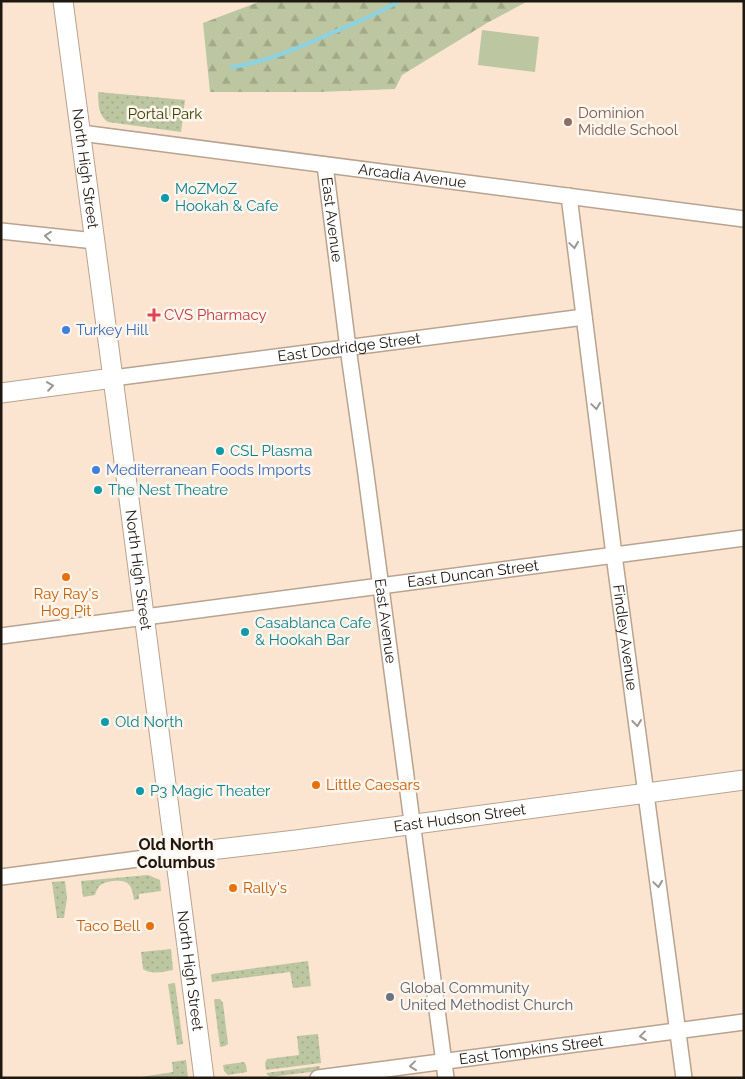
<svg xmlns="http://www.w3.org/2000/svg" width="745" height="1079" viewBox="0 0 745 1079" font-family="Raleway,sans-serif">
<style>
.grass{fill:url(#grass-dots)}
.forest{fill:url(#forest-firs)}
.garden{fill:#bcc6a0}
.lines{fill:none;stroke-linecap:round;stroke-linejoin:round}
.stream{stroke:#8cd2e1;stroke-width:4}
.minor-casing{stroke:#b8a390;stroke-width:18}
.major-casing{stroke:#b8a390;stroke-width:21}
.minor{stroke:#fff;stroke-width:15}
.major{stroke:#fff;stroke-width:19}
.oneway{stroke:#9a9793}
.education-dot{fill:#8d6e63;stroke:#fef5ed;stroke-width:2}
.culture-dot{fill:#0f9aa8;stroke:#fef5ed;stroke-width:2}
.health-dot{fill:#e0444e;stroke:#fef5ed;stroke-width:2}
.shop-dot{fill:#3f7fe0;stroke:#fef5ed;stroke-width:2}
.food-dot{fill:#e8710a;stroke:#fef5ed;stroke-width:2}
.worship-dot{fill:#6b7280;stroke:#fef5ed;stroke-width:2}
.labels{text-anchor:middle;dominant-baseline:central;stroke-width:5;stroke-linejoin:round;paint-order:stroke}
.education-label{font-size:15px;fill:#785e54;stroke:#fef5ed;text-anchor:start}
.park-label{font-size:15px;fill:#394404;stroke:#fef5ed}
.street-label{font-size:15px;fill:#1f1810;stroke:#fef5ed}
.culture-label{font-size:15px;fill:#0d838f;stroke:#fef5ed;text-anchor:start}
.health-label{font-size:15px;fill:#be3a42;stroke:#fef5ed;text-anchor:start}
.shop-label{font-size:15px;fill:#366cbe;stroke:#fef5ed;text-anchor:start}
.food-label{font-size:15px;fill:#c56008;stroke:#fef5ed;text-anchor:start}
.worship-label{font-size:15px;fill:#5b616d;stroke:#fef5ed;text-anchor:start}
.neighbourhood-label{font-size:16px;font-weight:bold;fill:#1f1810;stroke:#fef5ed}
</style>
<defs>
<pattern id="grass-dots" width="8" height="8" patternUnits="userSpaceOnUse" patternTransform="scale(1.25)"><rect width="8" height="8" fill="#bcc6a0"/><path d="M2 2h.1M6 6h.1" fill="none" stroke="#a1a989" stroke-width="1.8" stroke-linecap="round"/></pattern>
<pattern id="forest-firs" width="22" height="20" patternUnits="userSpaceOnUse" patternTransform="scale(1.25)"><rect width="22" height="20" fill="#bcc6a0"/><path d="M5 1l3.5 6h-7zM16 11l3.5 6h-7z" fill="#a1a989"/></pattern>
</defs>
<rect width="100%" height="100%" fill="#fbe5d1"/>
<!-- grass -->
<g class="grass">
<path d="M98,92L185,100L181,132L108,122C97,114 99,104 98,92Z"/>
<path d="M148,875L160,880L161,891L139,894V899L134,900C132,885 129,879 113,881C101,883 99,884 95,895L83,897L81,881Z"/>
<polygon points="65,881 67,898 64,918 57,918 52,882"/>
<path d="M171,949L173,970C163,972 152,975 143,969L141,952Z"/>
<polygon points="308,961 311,986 293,988 290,972 212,982 211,975 212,974"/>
<polygon points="175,983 183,1044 177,1045 168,984"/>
<polygon points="215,999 220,999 223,1003 228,1044 225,1046 220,1047 214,1000"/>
<polygon points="318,1034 321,1063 266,1070 265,1063 267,1059 299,1055 297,1036"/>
<polygon points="186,1060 188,1078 134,1078 173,1072 172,1062"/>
<polygon points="244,1062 246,1065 247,1072 228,1075 224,1071 223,1065"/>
<polygon points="320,1066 319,1071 270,1077 266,1073"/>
</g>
<!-- forest -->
<polygon class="forest" points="261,1 528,1 487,23 402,75 395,89 318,92 210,92 203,23"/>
<!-- garden -->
<polygon class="garden" points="482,30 539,37 535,72 478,65"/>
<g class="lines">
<!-- stream -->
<path class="stream" d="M232,67C268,62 299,47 332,33C355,23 378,14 399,1"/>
<defs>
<g id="minor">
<path id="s1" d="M81,133L744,219"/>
<path id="s2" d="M325,165L348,348L365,467L446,1078"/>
<path id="s3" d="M569,196L614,555L684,1078"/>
<polyline points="1,231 95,241"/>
<path id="s4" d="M113,378L584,317"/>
<path id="s5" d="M1,636L744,538"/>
<polyline points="1,877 176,854"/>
<path id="s6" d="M318,1078L744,1022"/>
</g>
<g id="major">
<path id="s7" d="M63,1L129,499L204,1078"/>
<polyline points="1,393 113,378"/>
<path id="s8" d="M176,854L296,840L744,780"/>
</g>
</defs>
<!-- minor casing -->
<use href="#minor" class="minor-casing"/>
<!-- major casing -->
<use href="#major" class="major-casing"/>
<!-- minor -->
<use href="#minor" class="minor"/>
<!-- major -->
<use href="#major" class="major"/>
</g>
<!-- one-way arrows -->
<defs><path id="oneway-chevron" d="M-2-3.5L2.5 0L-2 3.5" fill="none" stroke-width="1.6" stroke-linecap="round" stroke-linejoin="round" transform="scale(1.25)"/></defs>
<g class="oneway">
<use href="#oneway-chevron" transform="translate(48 236) rotate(-174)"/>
<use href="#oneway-chevron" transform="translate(574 245) rotate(82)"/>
<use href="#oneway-chevron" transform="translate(50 386) rotate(-8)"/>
<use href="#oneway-chevron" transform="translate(596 406) rotate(82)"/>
<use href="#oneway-chevron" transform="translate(637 723) rotate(83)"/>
<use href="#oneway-chevron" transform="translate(658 884) rotate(82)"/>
<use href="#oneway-chevron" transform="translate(643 1036) rotate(173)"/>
<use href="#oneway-chevron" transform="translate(413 1066) rotate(173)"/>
</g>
<!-- markers -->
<circle class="education-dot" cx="568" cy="122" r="5"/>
<g class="culture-dot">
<circle cx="165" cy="198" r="5"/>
<circle cx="220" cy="451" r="5"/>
<circle cx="98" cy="490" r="5"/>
<circle cx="245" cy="632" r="5"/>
<circle cx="105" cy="722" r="5"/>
<circle cx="140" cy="791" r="5"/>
</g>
<path class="health-dot" d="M151.5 307.5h5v5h5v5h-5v5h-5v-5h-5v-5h5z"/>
<g class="shop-dot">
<circle cx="66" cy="330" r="5"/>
<circle cx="96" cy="470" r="5"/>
</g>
<g class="food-dot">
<circle cx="66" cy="577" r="5"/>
<circle cx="316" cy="785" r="5"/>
<circle cx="233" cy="888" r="5"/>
<circle cx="150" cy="926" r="5"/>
</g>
<circle class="worship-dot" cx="390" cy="997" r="5"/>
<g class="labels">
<!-- education labels -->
<g class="education-label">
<text x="578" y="113">Dominion<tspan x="578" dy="17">Middle School</tspan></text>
</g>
<!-- park labels -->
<g class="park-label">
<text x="165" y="114">Portal Park</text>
</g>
<!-- street labels -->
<g class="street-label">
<text stroke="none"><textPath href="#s7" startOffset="169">North High Street</textPath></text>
<text stroke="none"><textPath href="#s1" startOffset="334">Arcadia Avenue</textPath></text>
<text stroke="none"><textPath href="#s2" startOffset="55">East Avenue</textPath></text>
<text stroke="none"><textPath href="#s4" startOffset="238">East Dodridge Street</textPath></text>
<text stroke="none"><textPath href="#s7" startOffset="574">North High Street</textPath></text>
<text stroke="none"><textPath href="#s5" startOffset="476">East Duncan Street</textPath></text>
<text stroke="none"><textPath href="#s2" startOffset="460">East Avenue</textPath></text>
<text stroke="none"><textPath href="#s3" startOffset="445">Findley Avenue</textPath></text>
<text stroke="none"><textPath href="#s8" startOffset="286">East Hudson Street</textPath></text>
<text stroke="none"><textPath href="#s7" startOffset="978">North High Street</textPath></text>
<text stroke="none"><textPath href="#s6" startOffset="215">East Tompkins Street</textPath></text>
</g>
<!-- culture labels -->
<g class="culture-label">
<text x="175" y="189">MoZMoZ<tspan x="175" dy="17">Hookah &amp; Cafe</tspan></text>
<text x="230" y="451">CSL Plasma</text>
<text x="108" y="490">The Nest Theatre</text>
<text x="255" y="623">Casablanca Cafe<tspan x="255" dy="17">&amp; Hookah Bar</tspan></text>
<text x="115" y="722">Old North</text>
<text x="150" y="791">P3 Magic Theater</text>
</g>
<!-- health labels -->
<g class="health-label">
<text x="164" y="315">CVS Pharmacy</text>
</g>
<!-- shop labels -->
<g class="shop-label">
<text x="76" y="330">Turkey Hill</text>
<text x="106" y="470">Mediterranean Foods Imports</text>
</g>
<!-- food labels -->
<g class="food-label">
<text x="66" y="594" text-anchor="middle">Ray Ray's<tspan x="66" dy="17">Hog Pit</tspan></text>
<text x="326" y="785">Little Caesars</text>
<text x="243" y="888">Rally's</text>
<text x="140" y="926" text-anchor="end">Taco Bell</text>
</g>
<!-- worship labels -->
<g class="worship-label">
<text x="400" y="988">Global Community<tspan x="400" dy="17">United Methodist Church</tspan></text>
</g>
<!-- neighbourhood labels -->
<g class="neighbourhood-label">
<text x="176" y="844">Old North<tspan x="176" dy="18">Columbus</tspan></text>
</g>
</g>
<!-- border -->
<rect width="745" height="1079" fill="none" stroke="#1f1810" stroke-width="5"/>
</svg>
